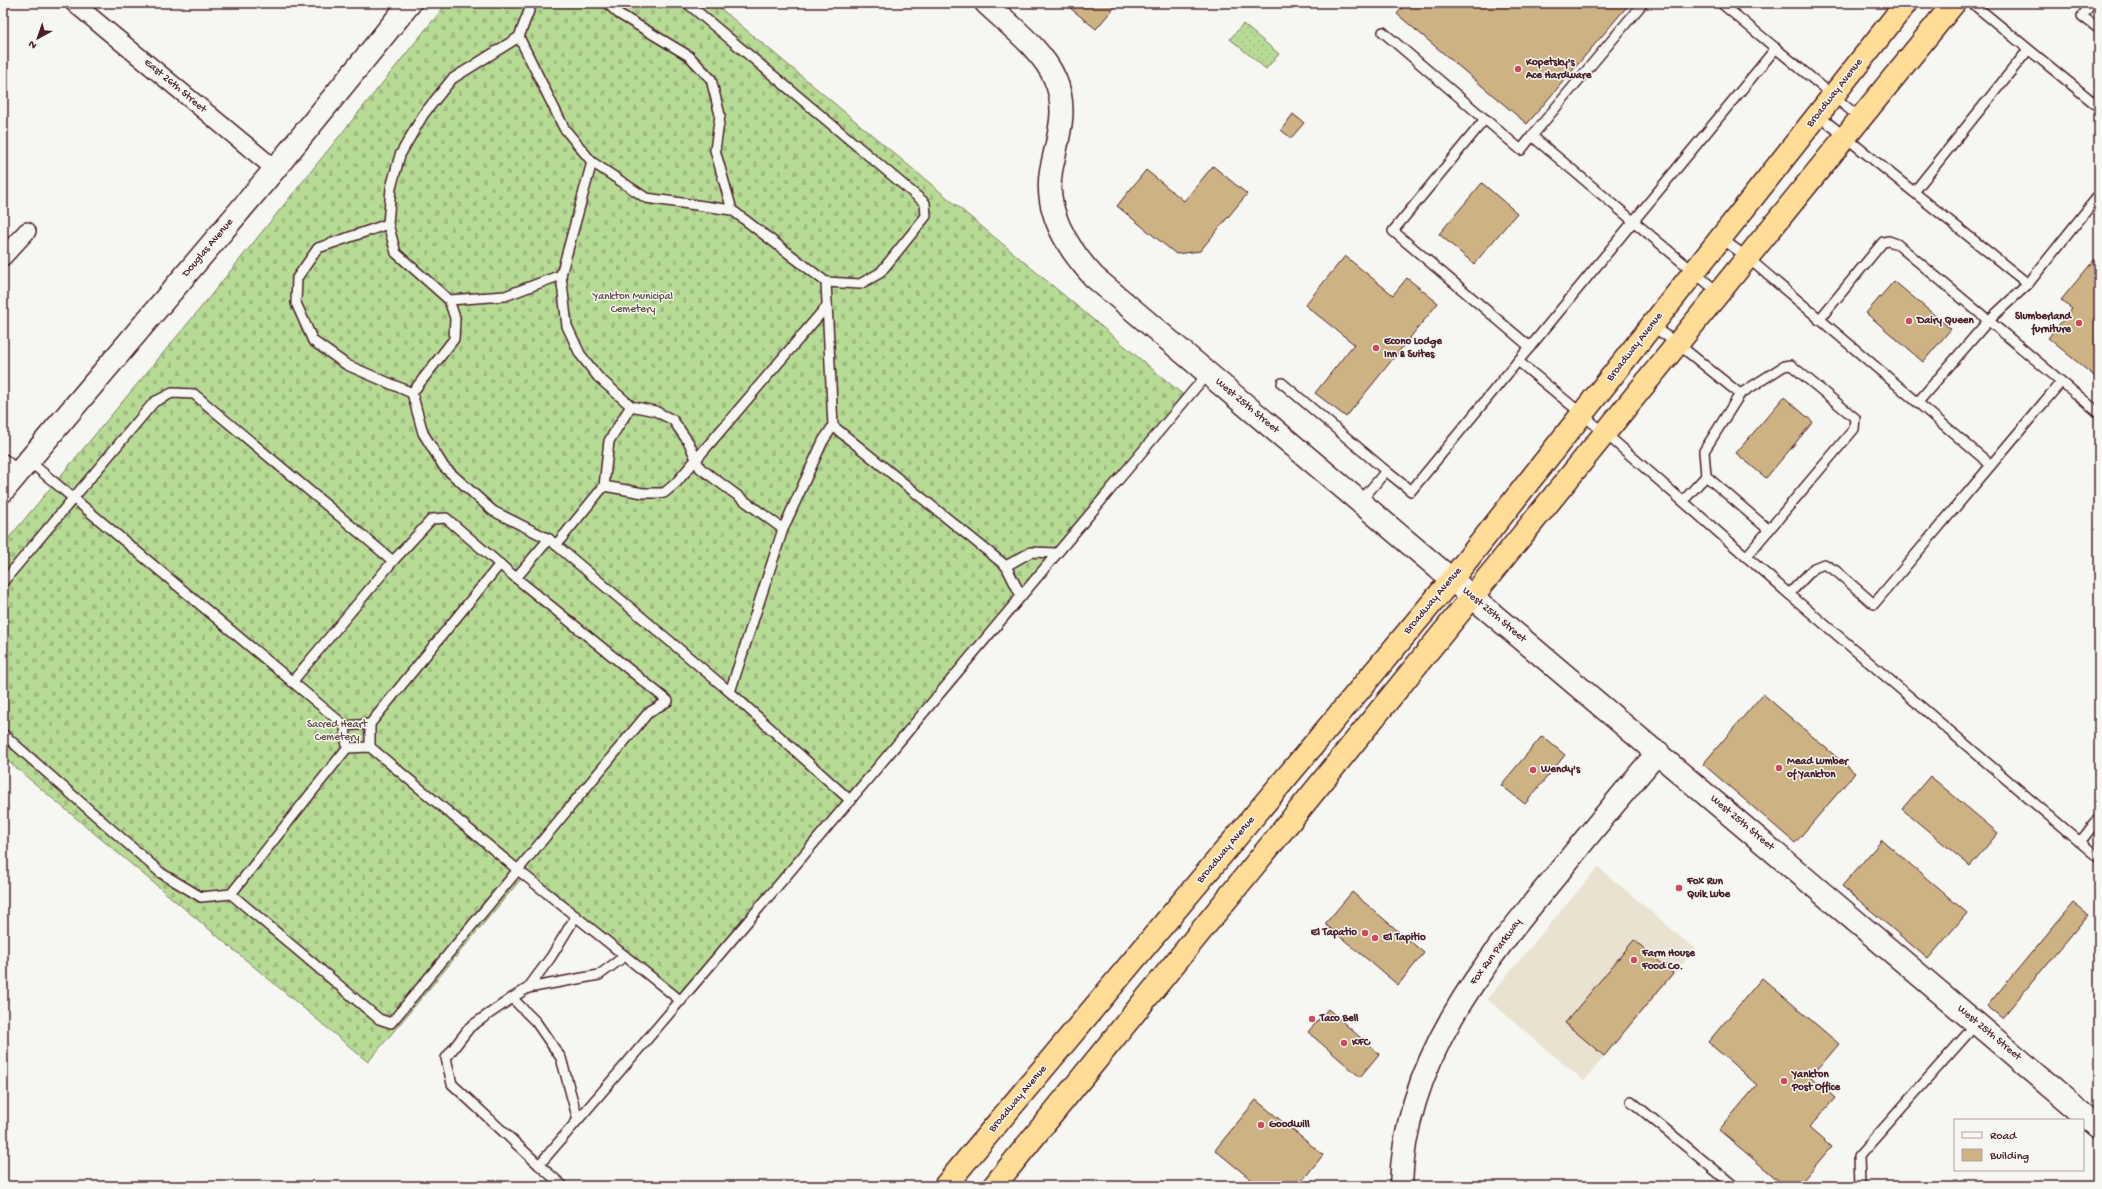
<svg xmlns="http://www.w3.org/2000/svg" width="2102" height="1189" viewBox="0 0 2102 1189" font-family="'Gochi Hand',sans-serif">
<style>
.built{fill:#eae2d1}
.cemetery{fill:url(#cemetery-stones);stroke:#807d60}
.park{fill:url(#park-dots);stroke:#807d60}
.building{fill:#cdb383;stroke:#4a1f2b}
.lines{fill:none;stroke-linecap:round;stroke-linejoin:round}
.service-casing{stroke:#4a1f2b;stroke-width:12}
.minor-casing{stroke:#4a1f2b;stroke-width:20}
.tertiary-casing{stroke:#4a1f2b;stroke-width:25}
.trunk-casing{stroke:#4a1f2b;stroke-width:25}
.service{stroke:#f6f6f2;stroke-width:9}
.minor{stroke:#f6f6f2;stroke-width:17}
.tertiary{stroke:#f6f6f2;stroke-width:22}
.trunk{stroke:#ffdd96;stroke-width:22}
.poi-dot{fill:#d1495b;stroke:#f6f6f2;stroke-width:1.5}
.labels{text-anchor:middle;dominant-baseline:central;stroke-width:3;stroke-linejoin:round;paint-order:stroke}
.poi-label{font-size:11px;font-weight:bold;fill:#4a1f2b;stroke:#f6f6f2;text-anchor:start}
.street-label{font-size:11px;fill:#4a1f2b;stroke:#f6f6f2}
.park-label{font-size:11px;fill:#654e46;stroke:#f6f6f2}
</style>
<defs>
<pattern id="cemetery-stones" width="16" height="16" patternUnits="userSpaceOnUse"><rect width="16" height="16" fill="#b7db95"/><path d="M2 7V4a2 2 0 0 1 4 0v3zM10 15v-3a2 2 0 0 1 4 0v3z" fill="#9fbc81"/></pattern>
<pattern id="park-dots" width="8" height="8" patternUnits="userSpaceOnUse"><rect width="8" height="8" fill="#b7db95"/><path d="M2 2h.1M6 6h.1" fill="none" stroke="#9fbc81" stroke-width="1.8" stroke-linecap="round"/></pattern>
</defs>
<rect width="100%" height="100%" fill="#f6f6f2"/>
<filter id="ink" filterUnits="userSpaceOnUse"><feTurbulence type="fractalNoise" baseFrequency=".025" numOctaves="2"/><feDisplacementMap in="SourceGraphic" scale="8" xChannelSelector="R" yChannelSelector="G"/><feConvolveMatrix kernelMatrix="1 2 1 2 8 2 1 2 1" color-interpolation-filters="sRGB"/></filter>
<g filter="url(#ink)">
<!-- built -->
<polygon class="built" points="1598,867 1695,949 1584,1081 1487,999"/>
<!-- cemetery -->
<polygon class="cemetery" points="447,3 714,3 1187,398 681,1001 524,875 368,1062 3,757 3,545 199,310"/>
<!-- park -->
<polygon class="park" points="1243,24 1279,54 1266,69 1230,39"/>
<!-- building -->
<g class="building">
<polygon points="1064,3 1118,3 1096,29"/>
<polygon points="1406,3 1630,3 1527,124 1397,14"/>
<polygon points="1293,114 1304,123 1291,138 1281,130"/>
<polygon points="1213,166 1247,194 1200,251 1176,254 1117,206 1146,170 1184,201"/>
<polygon points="1482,183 1517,213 1474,264 1439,234"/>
<polygon points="2099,254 2099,380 2048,338 2072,309 2061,300"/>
<polygon points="1345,256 1393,295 1407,278 1438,303 1346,417 1315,393 1354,344 1305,305"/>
<polygon points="1894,281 1951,329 1923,362 1866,313"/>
<polygon points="1784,397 1813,422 1766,478 1736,453"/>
<polygon points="1763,694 1855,773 1795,843 1703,764"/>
<polygon points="1542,736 1565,755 1525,804 1501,785"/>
<polygon points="1930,776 1998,833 1970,866 1902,809"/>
<polygon points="1882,840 1967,913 1928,959 1842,886"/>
<polygon points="1352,892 1424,953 1398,985 1325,924"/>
<polygon points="2073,903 2088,915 2002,1018 1987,1006"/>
<polygon points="1634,940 1673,973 1604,1056 1565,1023"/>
<polygon points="1762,978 1839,1044 1811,1077 1835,1098 1809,1128 1831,1147 1798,1186 1785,1186 1719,1130 1757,1085 1708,1042"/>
<polygon points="1328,1009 1379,1054 1360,1077 1308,1032"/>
<polygon points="1256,1100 1323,1155 1298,1186 1259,1186 1215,1150"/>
</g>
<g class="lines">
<defs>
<g id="service">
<polyline points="532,3 519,37 452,79 423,115 400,155 391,188 388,224 396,253 449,300 455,318 454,339 412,393 423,433 444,467 493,511 549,539 730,692"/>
<polyline points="607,3 619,14 689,56 711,79 720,115 715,150 732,210 826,282 833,426 1006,566 1021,596"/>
<polyline points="687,3 925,203 926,216 880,273 860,284 826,282"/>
<polyline points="1643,3 1532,136 1719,293"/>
<polyline points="1721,3 1860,118"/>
<polyline points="1972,3 2099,107"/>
<polyline points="2092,3 2082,16 2099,29"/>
<polyline points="1383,32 1521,150 1532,136"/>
<polyline points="519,37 564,128 592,162 646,198 732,210"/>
<polyline points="1818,115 2028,284"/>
<polyline points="1485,119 1393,231 1530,347 1776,48"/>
<polyline points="1914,192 2028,50"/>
<polyline points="388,224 318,248 297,278 296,303 313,341 347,365 412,393"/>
<polyline points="1721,238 1748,258 1991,465"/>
<polyline points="561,275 567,326 580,354 598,377 631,406 655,411 673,420 689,443 700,468 783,529"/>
<polyline points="449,300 505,296 561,275 592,162"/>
<polyline points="1819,320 1883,242 1889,241 1897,244 2099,413"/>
<polyline points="1652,326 1678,344 1740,394 1784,366 1791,365 1855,418 1854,429 1746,557"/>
<polyline points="1530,347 1518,361 1606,434 1789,594 1814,568 1824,564 1836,571 1874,604 2061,382"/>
<polyline points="1282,383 1386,471 1360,502"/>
<polyline points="1918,402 1988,321 2028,284 2099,195"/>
<polyline points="833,426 823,441 783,529 730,692 851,801"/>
<polyline points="1386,471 1411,491 1518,361"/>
<polyline points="1706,476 1704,451 1740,394"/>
<polyline points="604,486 643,493 664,493 676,483 827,306"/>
<polyline points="1683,501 1706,476 1769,530"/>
<polyline points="556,545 604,486 609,441 631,406"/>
<polyline points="1006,566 1031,552 1056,553"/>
<polyline points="516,578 549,539"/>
<polyline points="3,582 154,402 172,393 194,394 393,561 292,682"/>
<polyline points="1789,594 2080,842 2099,818"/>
<polyline points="370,724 500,564"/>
<polyline points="345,726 370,724 370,747"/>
<polyline points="3,734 161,873 201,897 231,894 347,748 345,726 29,461"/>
<polyline points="347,748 370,747 518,870 681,1001"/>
<polyline points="2080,842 2099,858"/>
<polyline points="231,894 379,1019 391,1023 648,713 668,701 516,578 446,518 432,519 393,561"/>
<polyline points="528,988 599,975 625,956"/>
<polyline points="512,998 528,988 551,957 576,916"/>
<polyline points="1631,1101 1734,1186"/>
<path d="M539,1165C765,904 986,638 1208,373"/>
<polyline points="563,1186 539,1165 452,1084 446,1058 470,1027 512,998 536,1022 561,1058 578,1120"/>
<polyline points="1860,1186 1859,1156 1977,1023"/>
</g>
<g id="minor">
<polyline points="74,3 275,169"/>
<polyline points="3,257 27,231"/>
<polyline points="3,463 17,475"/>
</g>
<g id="tertiary">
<path d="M986,3C1009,25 1043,50 1055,79C1069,111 1057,139 1051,171C1044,212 1067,248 1094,277L2099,1127"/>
<polyline points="3,491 275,169 410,3"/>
<path d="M1401,1186C1404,1061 1482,965 1558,873C1591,832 1624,792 1658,752"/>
</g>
<g id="trunk">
<polyline points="945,1186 1452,579 1906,3"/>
<polyline points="994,1186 1954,3"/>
</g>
</defs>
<!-- service casing -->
<use href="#service" class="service-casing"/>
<!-- minor casing -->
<use href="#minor" class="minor-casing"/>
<!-- tertiary casing -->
<use href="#tertiary" class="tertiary-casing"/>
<!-- trunk casing -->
<use href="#trunk" class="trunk-casing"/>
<!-- service -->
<use href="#service" class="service"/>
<!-- minor -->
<use href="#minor" class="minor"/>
<!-- tertiary -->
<use href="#tertiary" class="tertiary"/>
<!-- trunk -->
<use href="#trunk" class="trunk"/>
</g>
</g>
<!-- markers -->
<g class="poi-dot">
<circle cx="1518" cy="69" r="4"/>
<circle cx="1909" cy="321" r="4"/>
<circle cx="2079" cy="323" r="4"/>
<circle cx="1376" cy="348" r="4"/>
<circle cx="1779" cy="768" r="4"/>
<circle cx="1533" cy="770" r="4"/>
<circle cx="1679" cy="888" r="4"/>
<circle cx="1365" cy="933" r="4"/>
<circle cx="1375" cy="938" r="4"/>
<circle cx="1634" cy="960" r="4"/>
<circle cx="1312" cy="1019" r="4"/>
<circle cx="1344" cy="1043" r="4"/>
<circle cx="1784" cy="1081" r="4"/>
<circle cx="1261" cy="1125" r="4"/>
</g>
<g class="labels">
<!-- poi labels -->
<g class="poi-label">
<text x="1526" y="63">Kopetsky's<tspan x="1526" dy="13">Ace Hardware</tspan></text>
<text x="2071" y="317" text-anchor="end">Slumberland<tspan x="2071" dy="13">furniture</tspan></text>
<text x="1917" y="321">Dairy Queen</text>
<text x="1384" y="342">Econo Lodge<tspan x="1384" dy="13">Inn &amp; Suites</tspan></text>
<text x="1787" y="762">Mead Lumber<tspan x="1787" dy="13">of Yankton</tspan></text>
<text x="1541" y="770">Wendy's</text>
<text x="1687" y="882">Fox Run<tspan x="1687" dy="13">Quik Lube</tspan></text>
<text x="1357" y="933" text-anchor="end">El Tapatio</text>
<text x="1383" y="938">El Tapitio</text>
<text x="1642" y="954">Farm House<tspan x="1642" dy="13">Food Co.</tspan></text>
<text x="1320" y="1019">Taco Bell</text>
<text x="1352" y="1043">KFC</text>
<text x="1792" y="1075">Yankton<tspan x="1792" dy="13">Post Office</tspan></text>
<text x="1269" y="1125">Goodwill</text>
</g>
<!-- street labels -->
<g class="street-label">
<text transform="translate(175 86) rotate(40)">East 26th Street</text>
<text transform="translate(1835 93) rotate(-52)">Broadway Avenue</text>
<text transform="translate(208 248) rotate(-50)">Douglas Avenue</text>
<text transform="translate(1635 347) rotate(-52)">Broadway Avenue</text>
<text transform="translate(1247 406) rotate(40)">West 25th Street</text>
<text transform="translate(1433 601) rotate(-50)">Broadway Avenue</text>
<text transform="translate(1494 615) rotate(40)">West 25th Street</text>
<text transform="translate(1742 823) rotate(40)">West 25th Street</text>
<text transform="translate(1226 850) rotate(-50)">Broadway Avenue</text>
<text transform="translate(1496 952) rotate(-54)">Fox Run Parkway</text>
<text transform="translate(1989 1033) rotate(40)">West 25th Street</text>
<text transform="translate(1018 1099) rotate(-50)">Broadway Avenue</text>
</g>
<!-- park labels -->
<g class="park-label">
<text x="633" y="297">Yankton Municipal<tspan x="633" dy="13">Cemetery</tspan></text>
<text x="337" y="725">Sacred Heart<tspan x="337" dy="13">Cemetery</tspan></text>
</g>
</g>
<!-- margin -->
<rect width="2102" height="1189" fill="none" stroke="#f6f6f2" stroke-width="16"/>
<rect x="8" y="8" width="2086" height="1173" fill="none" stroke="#4a1f2b" stroke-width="1.5" filter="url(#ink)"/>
<!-- legend -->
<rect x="1954" y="1119" width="130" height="52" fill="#f6f6f2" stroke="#b1a0a2"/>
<rect x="1962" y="1132" width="20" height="6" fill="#f6f6f2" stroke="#b1a0a2"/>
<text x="1990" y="1139" font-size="12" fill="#4a1f2b">Road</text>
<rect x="1962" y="1149" width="20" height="12" fill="#cdb383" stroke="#b1a0a2"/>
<text x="1990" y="1159" font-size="12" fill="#4a1f2b">Building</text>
<!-- north arrow -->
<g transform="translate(38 38) rotate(220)" stroke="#f6f6f2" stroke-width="3" paint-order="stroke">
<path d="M0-3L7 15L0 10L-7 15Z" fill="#4a1f2b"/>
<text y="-6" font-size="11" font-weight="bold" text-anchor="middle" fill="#4a1f2b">N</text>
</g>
</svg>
